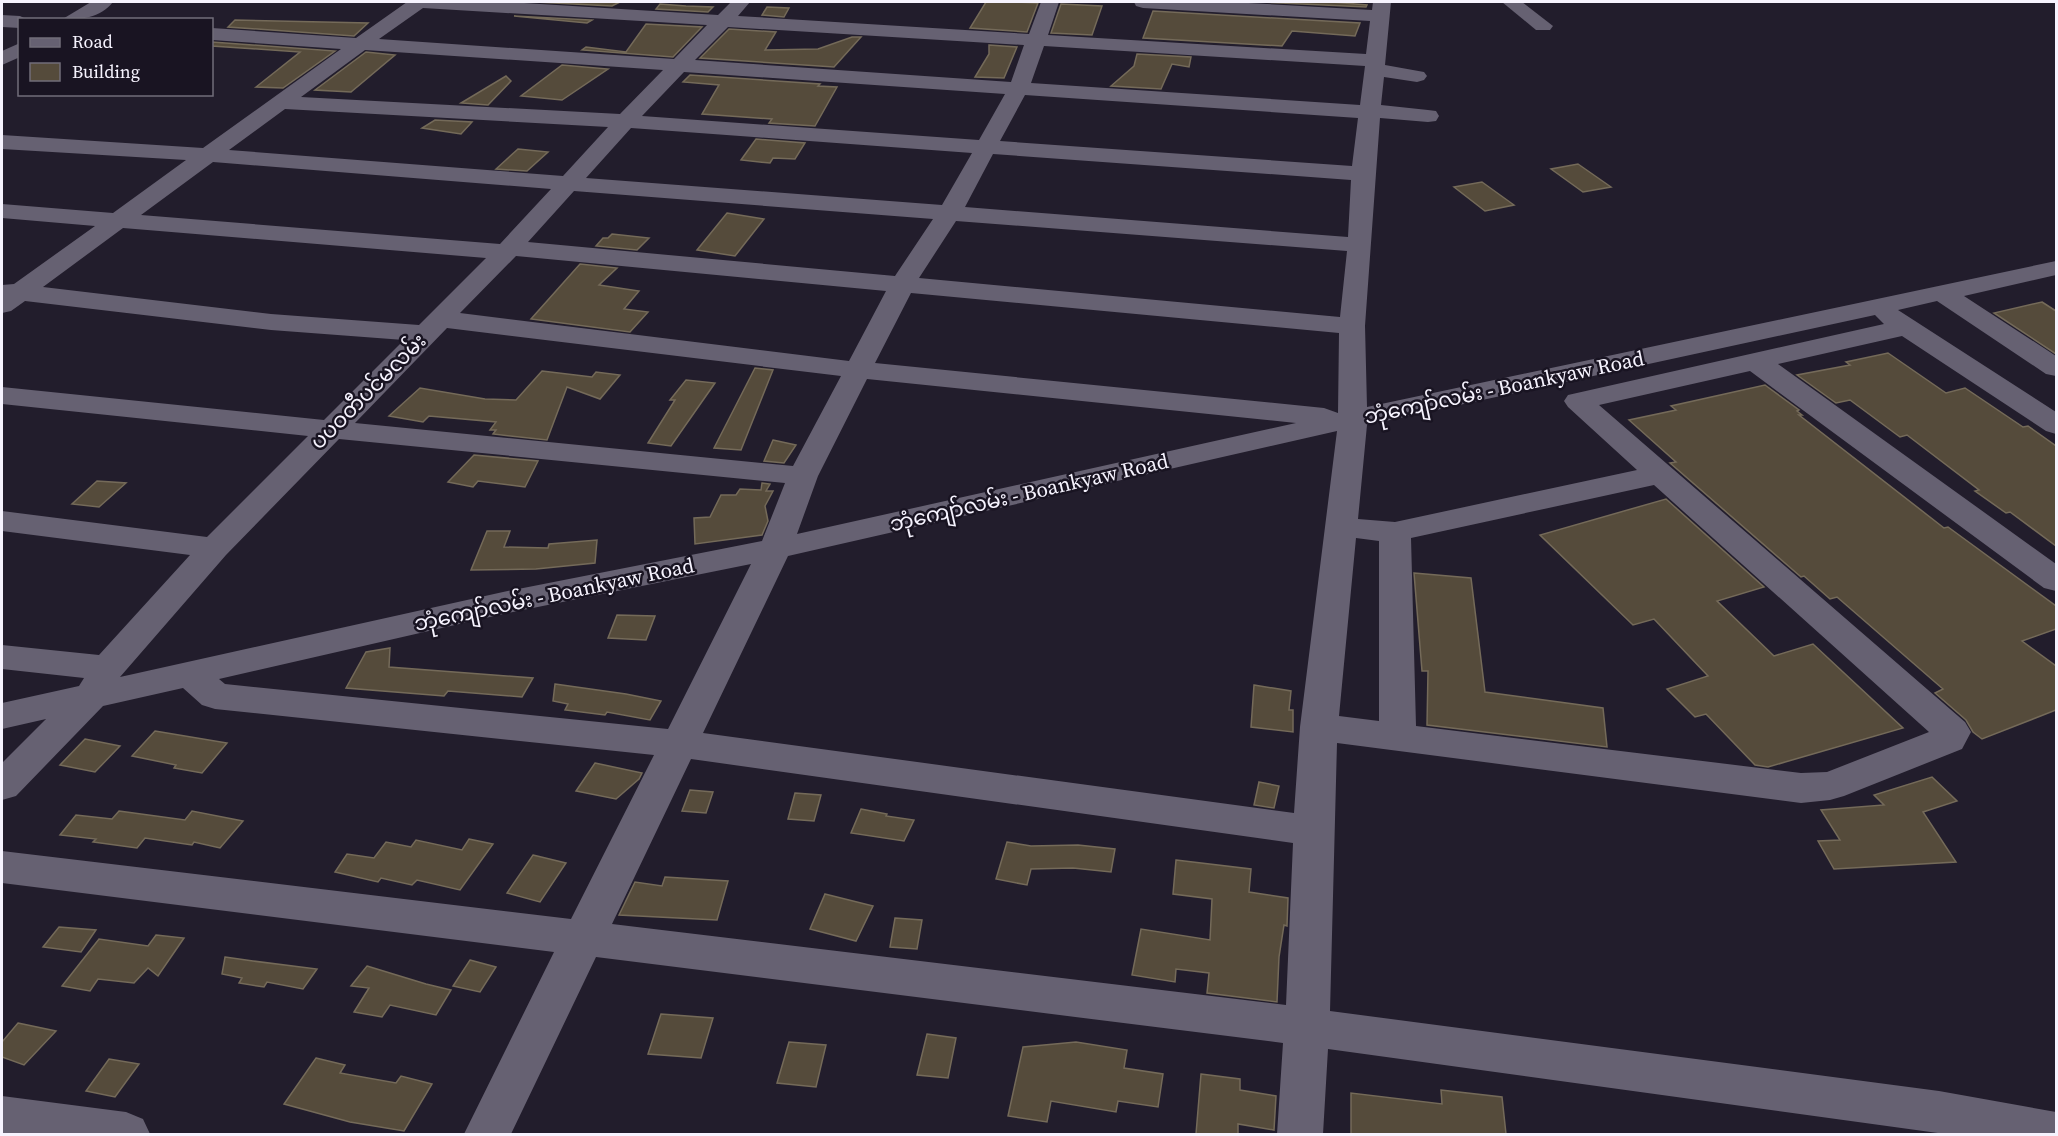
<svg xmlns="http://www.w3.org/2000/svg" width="2058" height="1136" viewBox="0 0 2058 1136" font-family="'Source Serif 4','Noto Sans Myanmar',serif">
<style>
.building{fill:#554b3b;stroke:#746a59;stroke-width:1.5}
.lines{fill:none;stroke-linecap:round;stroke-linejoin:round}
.minor{fill:#666172;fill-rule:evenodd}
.labels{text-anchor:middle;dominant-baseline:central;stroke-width:5;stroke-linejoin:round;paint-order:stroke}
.street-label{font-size:21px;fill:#f6f3fe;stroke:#191422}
</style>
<rect width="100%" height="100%" fill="#221d2c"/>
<!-- building -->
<g class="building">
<polygon points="535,2 620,2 612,6"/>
<polygon points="986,2 1015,2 1038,3 1027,32 970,28"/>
<polygon points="1261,2 1332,2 1367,5 1366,7"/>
<polygon points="660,4 686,6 713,7 708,12 656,9"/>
<polygon points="1061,4 1102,6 1092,35 1051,33"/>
<polygon points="767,7 789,8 784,17 762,15"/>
<polygon points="1153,11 1360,23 1355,36 1292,31 1282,46 1143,38"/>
<polygon points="514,16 592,20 587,23"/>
<polygon points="235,20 368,23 354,36 228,27"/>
<polygon points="646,24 702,27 673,57 582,50 586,47 626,52"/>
<polygon points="729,29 776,32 765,50 818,49 852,37 861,37 834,67 700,58"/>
<polygon points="212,42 335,51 283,88 256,87 300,52 212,46"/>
<polygon points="989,45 1017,47 1004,78 975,77 989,54"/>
<polygon points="366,52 395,55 351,92 315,90"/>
<polygon points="1137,54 1191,57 1189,67 1172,64 1161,89 1111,86 1134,66"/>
<polygon points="562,65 608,69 562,100 521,96"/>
<polygon points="690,75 820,84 818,86 837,87 815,126 769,123 772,119 702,114 719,85 683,82"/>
<polygon points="506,76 511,81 488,105 461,103"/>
<polygon points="435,120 472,122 461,134 422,128"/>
<polygon points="756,139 805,143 795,159 773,158 770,163 741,160"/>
<polygon points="518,149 548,152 527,171 496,169"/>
<polygon points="1578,164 1611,187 1583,192 1551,169"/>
<polygon points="1482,182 1514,205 1485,211 1454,187"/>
<polygon points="727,213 764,219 735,256 697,250"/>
<polygon points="612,234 649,238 637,250 596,246 603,238 608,238"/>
<polygon points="580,264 617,268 599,285 639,291 624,309 648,312 630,332 531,319"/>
<polygon points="2042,302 2056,311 2056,354 1994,313"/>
<polygon points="1888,353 1946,393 1965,388 2023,427 2028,426 2056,446 2056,546 2010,512 2006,513 1975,491 1979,490 1907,435 1900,437 1850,400 1836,403 1797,375 1850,365 1846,362"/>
<polygon points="755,368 773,370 741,450 714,448"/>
<polygon points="542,371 592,377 596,372 620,375 600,399 567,387 547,440 493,434 496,430 490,430 496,422 429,416 423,422 389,416 420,388 485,399 516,400"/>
<polygon points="686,380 715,383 671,446 648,443 675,400 670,400"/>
<polygon points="1765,385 1799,410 1797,411 1802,415 1799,415 1944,528 1948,527 2056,606 2056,629 2022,641 2056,666 2056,710 1982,739 1973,732 1966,720 1935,693 1943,689 1837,597 1830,599 1804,576 1801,577 1670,463 1676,462 1629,420 1676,410 1671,406"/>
<polygon points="773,440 796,445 784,463 764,461"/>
<polygon points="474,455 538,461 525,487 478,481 473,487 448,482"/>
<polygon points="97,481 126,483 99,507 72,504"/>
<polygon points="762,483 770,484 766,491 773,491 765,506 768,521 762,535 695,544 694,518 710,517 721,495 736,495 740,489 761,490"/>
<polygon points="1666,499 1764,587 1717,601 1774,656 1813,644 1903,728 1768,767 1755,765 1706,714 1695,717 1667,689 1708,676 1654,619 1633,625 1540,535"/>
<polygon points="487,531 510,531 504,547 548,548 549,544 597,540 595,563 536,569 471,570"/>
<polygon points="1414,573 1471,578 1485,692 1603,708 1607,747 1427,725 1428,671 1422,671"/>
<polygon points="617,615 655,616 646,640 608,638"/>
<polygon points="390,648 389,667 533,678 522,697 448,691 444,696 346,688 366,652"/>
<polygon points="555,684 626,694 661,701 650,720 607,712 605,715 565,710 568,704 553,701"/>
<polygon points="1254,685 1291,691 1289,710 1293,710 1293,732 1251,727"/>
<polygon points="155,731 227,743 202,773 174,768 176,765 132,756"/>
<polygon points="85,739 120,746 95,772 60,765"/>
<polygon points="595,763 642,773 639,779 616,799 576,791"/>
<polygon points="1932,777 1957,801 1923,812 1956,862 1834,869 1818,841 1840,840 1821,810 1884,805 1874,795"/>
<polygon points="1259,782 1279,786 1274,808 1254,805"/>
<polygon points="690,790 713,792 706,813 682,811"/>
<polygon points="795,793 821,795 814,821 788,819"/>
<polygon points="861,809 887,814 886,816 914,820 904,841 851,833"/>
<polygon points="119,811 185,820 192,811 243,821 220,848 194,842 192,845 145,838 137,848 93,842 96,839 60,835 76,815 112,819"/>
<polygon points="469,839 493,844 460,890 417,880 412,885 381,878 378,882 335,872 347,854 374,858 386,842 411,847 416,840 462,850"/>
<polygon points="1007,842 1031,846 1078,845 1115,849 1111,872 1073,868 1031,869 1027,885 996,879"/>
<polygon points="533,855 566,863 540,902 507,893"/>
<polygon points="1176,860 1251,869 1249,892 1288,898 1287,926 1284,925 1279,957 1277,1002 1207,993 1209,973 1176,969 1175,982 1132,975 1141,929 1210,940 1212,899 1173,894"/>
<polygon points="665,877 728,881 717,920 619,915 635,882 662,886"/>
<polygon points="825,894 873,906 856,941 810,929"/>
<polygon points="895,918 922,920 917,949 890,947"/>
<polygon points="59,927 96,930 81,952 43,947"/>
<polygon points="156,935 184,938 158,976 148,968 134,983 98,979 90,991 62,986 99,939 148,946"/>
<polygon points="225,957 253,961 317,969 303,989 267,982 264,987 239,983 242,978 222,974"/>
<polygon points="470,960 496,967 480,992 453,986"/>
<polygon points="367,966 426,984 451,990 436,1015 390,1005 382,1017 354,1012 369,988 351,986"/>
<polygon points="661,1014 713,1018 701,1058 648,1054"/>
<polygon points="18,1023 56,1031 24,1065 2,1057 2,1042"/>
<polygon points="927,1034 956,1038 948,1078 917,1075"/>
<polygon points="789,1042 826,1045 816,1087 777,1083"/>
<polygon points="1076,1042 1127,1050 1124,1068 1163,1074 1158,1107 1118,1101 1116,1112 1051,1101 1047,1122 1008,1116 1023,1047"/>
<polygon points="316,1058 345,1065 340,1073 396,1083 401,1076 432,1084 404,1131 350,1122 284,1104"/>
<polygon points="109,1059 139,1064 115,1097 86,1091"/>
<polygon points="1201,1074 1240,1079 1240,1090 1276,1096 1274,1130 1238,1124 1238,1134 1196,1134"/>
<polygon points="1441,1090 1502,1097 1506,1134 1351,1134 1351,1093 1442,1104"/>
</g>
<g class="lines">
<!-- minor -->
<g class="minor">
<path d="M91,2H113C101,18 79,20 61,20Z"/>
<path d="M407,2H506L718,15L731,2H750L738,16L1029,34L1041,2H1059L1048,35L1366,54L1370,21L1143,8L1136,6L1134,2H1230L1372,10L1373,2H1391L1385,65L1424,72L1427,76L1424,80L1417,82L1384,77L1381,105L1428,110L1436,111L1439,116L1436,121L1428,122L1380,118L1365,326L1367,407L2056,261V275L1964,296L2056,356V376L2046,374L1937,301L1898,310L2056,412V434L2046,431L1902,336L1778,364L2056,564V591L2044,588L1750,371L1599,405L1965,722L1971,732L1962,749L1844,796L1830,800L1801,803L1337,743L1330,1011L1939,1091L2056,1112V1134H1945L1328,1049L1323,1134H1277L1283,1043L596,957L511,1134H464L554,952L2,883V851L571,919L654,755L215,709L202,705L183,688L103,706L16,796L2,800V763L46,719L2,729V703L79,686L84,678L2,669V645L99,655L190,555L2,531V511L207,537L308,436L2,404V387L324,420L404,340L271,330L25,301L11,311L2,313V285L14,284L95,226L2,218V204L113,213L186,160L2,149V135L203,148L341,49L212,40V28L356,38ZM423,8L707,25L674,59L379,39ZM728,27L1024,45L1011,82L695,60ZM1044,46L1365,66L1360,105L1031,83ZM365,50L663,70L620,114L301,97ZM684,72L1005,94L979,140L642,116ZM1025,95L1358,118L1352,166L1000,141ZM285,109L608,127L563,176L229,150ZM631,128L972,153L942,205L586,178ZM993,154L1351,180L1348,237L965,207ZM213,162L551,189L500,244L141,215ZM574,191L933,219L895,276L528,242ZM956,221L1347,251L1340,317L919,278ZM123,228L486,258L419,325L271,314L43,287ZM516,256L886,291L849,361L460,313ZM911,293L1339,333L1338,413L1324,408L875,363ZM1875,315L1884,324L1568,395L1564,401L1568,407L1637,470L1395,522L1358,519L1367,425ZM447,328L841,376L793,466L355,423ZM867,379L1296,423L797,534L818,476ZM1337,431L1300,727L1294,813L703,733L788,556ZM339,439L785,483L762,541L503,592L120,677L226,555ZM1654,485L1929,732L1827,772L1801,773L1416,726L1411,538ZM1356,538L1379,541V721L1339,716ZM751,564L668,729L225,684L219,679L503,614ZM691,759L1293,843L1286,1005L612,924Z"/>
<polygon points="1502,2 1522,2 1553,26 1550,30 1536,30"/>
<polygon points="2,15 20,16 28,20 20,20 20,28 2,27"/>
<polygon points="20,43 20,57 2,65 2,51"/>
<polygon points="2,1096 126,1112 143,1119 150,1134 2,1134"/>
</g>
</g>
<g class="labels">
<!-- street labels -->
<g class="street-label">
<text transform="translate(1504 387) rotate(-12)">ဘုံကျော်လမ်း - Boankyaw Road</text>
<text transform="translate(368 391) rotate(-45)">ပပဝတီပင်မလမ်း</text>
<text transform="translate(1029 492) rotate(-13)">ဘုံကျော်လမ်း - Boankyaw Road</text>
<text transform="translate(554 594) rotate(-12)">ဘုံကျော်လမ်း - Boankyaw Road</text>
</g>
</g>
<!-- border -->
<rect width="2058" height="1136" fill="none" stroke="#f6f3fe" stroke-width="6"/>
<!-- legend -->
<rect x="18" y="18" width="195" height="78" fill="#191422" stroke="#716d7a" stroke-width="1.5"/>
<rect x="30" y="38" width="30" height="9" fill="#666172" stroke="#716d7a" stroke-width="1.5"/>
<text x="72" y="48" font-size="18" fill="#f6f3fe">Road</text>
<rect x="30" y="63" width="30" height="18" fill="#554b3b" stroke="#716d7a" stroke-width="1.5"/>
<text x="72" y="78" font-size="18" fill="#f6f3fe">Building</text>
</svg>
